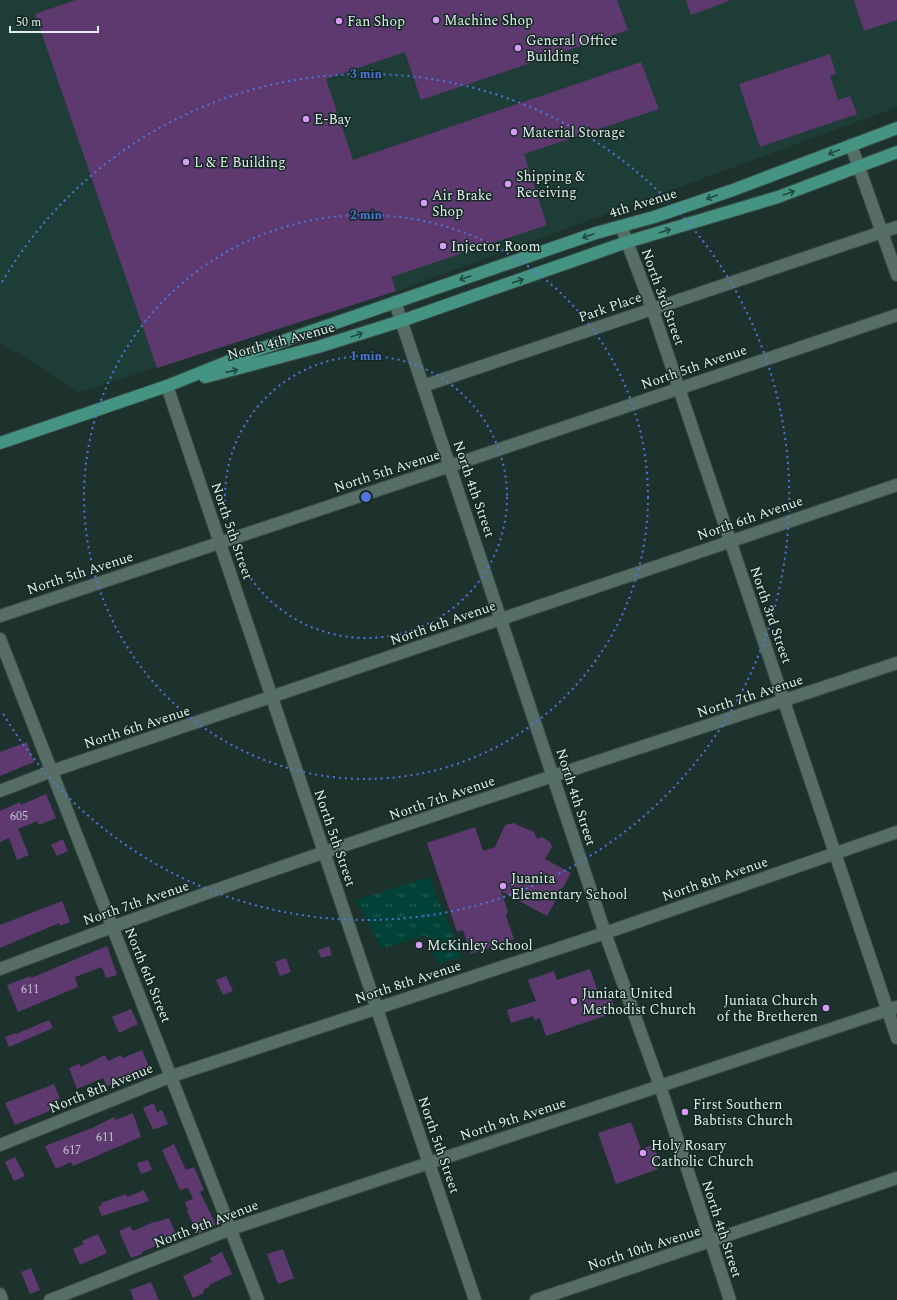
<svg xmlns="http://www.w3.org/2000/svg" width="897" height="1300" viewBox="0 0 897 1300" font-family="Spectral,serif">
<style>
.built{fill:#1e3d36}
.grass{fill:url(#grass-tufts)}
.building{fill:#5d3970}
.lines{fill:none;stroke-linecap:round;stroke-linejoin:round}
.minor-casing{stroke:#3a4d48;stroke-width:14}
.major-casing{stroke:#3a4d48;stroke-width:14}
.minor{stroke:#576e67;stroke-width:12}
.major{stroke:#459483;stroke-width:12}
.oneway{stroke:#224840}
.ring{fill:none;stroke:#4e76dc;stroke-width:2;stroke-dasharray:2 4}
.poi-dot{fill:#d89bf8;stroke:#132823;stroke-width:1.5}
.labels{text-anchor:middle;dominant-baseline:central;stroke-width:3;stroke-linejoin:round;paint-order:stroke}
.number-label{font-size:12px;fill:#c0c1cc}
.poi-label{font-size:14px;fill:#e1eeea;stroke:#132823;text-anchor:start}
.street-label{font-size:14px;fill:#e1eeea;stroke:#132823}
.centre{fill:#4e76dc;stroke:#132823;stroke-width:2}
.ring-label{font-size:12px;text-anchor:middle;font-weight:bold;fill:#4e76dc;stroke:#132823;stroke-width:3;stroke-linejoin:round;paint-order:stroke}
</style>
<defs>
<pattern id="grass-tufts" width="24" height="20" patternUnits="userSpaceOnUse"><rect width="24" height="20" fill="#004237"/><path d="M3 7l-1-3M5 7V3M7 7l1-3M15 17l-1-3M17 17v-4M19 17l1-3" fill="none" stroke="#255e54"/></pattern>
</defs>
<rect width="100%" height="100%" fill="#1d322d"/>
<!-- built -->
<polygon class="built" points="0,0 897,0 897,107 394,292 79,392 0,342"/>
<!-- grass -->
<polygon class="grass" points="429,877 462,957 439,964 425,935 382,949 356,900"/>
<!-- building -->
<g class="building">
<polygon points="76,0 617,0 628,30 421,100 405,52 326,79 353,160 641,62 659,109 524,154 547,225 391,277 396,291 157,368 35,14"/>
<polygon points="686,0 729,0 729,1 691,15"/>
<polygon points="854,0 897,0 897,20 864,31"/>
<polygon points="830,54 836,74 830,76 838,100 850,96 857,114 760,147 739,84"/>
<polygon points="27,742 34,762 0,776 0,752"/>
<polygon points="46,794 56,818 39,825 37,821 18,829 29,855 17,860 9,838 0,842 0,811 20,802 21,805"/>
<polygon points="513,823 534,832 537,839 542,837 550,842 552,847 545,859 571,873 547,916 501,891 508,912 506,916 514,939 471,954 463,930 457,932 427,843 475,827 483,851 495,847 505,825"/>
<polygon points="63,839 68,851 57,856 51,845"/>
<polygon points="62,901 70,922 60,926 59,923 0,948 0,925"/>
<polygon points="107,946 117,975 106,978 102,967 75,977 78,987 18,1012 7,985 31,976 31,978"/>
<polygon points="329,946 332,955 321,958 318,950"/>
<polygon points="286,958 291,972 280,976 275,962"/>
<polygon points="590,969 600,998 610,995 616,1012 546,1036 540,1018 535,1020 533,1016 511,1023 507,1010 536,1001 528,980 554,971 557,980"/>
<polygon points="226,976 233,991 223,995 216,980"/>
<polygon points="131,1009 138,1024 119,1033 112,1017"/>
<polygon points="49,1020 53,1028 9,1047 5,1037 16,1033 16,1034"/>
<polygon points="142,1050 150,1069 107,1086 103,1078 77,1089 69,1068 79,1064 81,1067 105,1055 108,1061 121,1055 123,1058"/>
<polygon points="54,1084 60,1099 54,1102 57,1108 15,1125 5,1103"/>
<polygon points="154,1103 157,1112 162,1110 168,1124 153,1130 143,1108"/>
<polygon points="133,1113 141,1137 73,1166 71,1162 56,1169 45,1146 92,1128 114,1117 116,1120"/>
<polygon points="631,1122 641,1149 653,1145 659,1159 655,1161 658,1169 616,1184 598,1133"/>
<polygon points="174,1144 186,1170 194,1167 204,1190 200,1192 216,1225 198,1234 187,1211 188,1210 185,1202 193,1199 188,1188 180,1190 162,1150"/>
<polygon points="15,1157 25,1176 14,1181 5,1162"/>
<polygon points="148,1160 152,1170 141,1174 137,1163"/>
<polygon points="144,1190 149,1201 102,1216 98,1207 102,1205 101,1203 126,1194 127,1197"/>
<polygon points="169,1218 177,1237 142,1252 142,1254 131,1258 119,1231 130,1226 133,1231 156,1221 156,1222"/>
<polygon points="98,1234 107,1253 80,1265 73,1249 84,1244 82,1241"/>
<polygon points="283,1249 294,1278 278,1284 267,1254"/>
<polygon points="222,1252 232,1274 209,1285 209,1287 203,1290 204,1293 193,1298 183,1276 212,1262 210,1258"/>
<polygon points="31,1268 40,1290 30,1294 21,1272"/>
<polygon points="151,1282 159,1300 134,1300 130,1290"/>
</g>
<g class="lines">
<defs>
<g id="minor">
<polyline points="851,145 897,275"/>
<polyline points="621,226 652,308 897,1038"/>
<polyline points="395,302 605,933 660,1086 730,1300"/>
<polyline points="167,386 475,1300"/>
<polyline points="423,386 897,227"/>
<polyline points="0,616 450,466 897,315"/>
<polyline points="0,639 258,1300"/>
<polyline points="0,791 52,771 897,485"/>
<path d="M0,969C295,856 597,763 897,663"/>
<polyline points="0,1145 172,1076 605,933 897,832"/>
<polyline points="0,1294 2,1300"/>
<polyline points="50,1300 231,1229 897,1007"/>
<polyline points="536,1300 897,1178"/>
</g>
<g id="major">
<polyline points="205,377 318,347 401,321 627,242 778,197 897,152"/>
<polyline points="0,443 167,386 254,351 596,233 654,217 733,190 897,128"/>
</g>
</defs>
<!-- minor casing -->
<use href="#minor" class="minor-casing"/>
<!-- major casing -->
<use href="#major" class="major-casing"/>
<!-- minor -->
<use href="#minor" class="minor"/>
<!-- major -->
<use href="#major" class="major"/>
</g>
<!-- one-way arrows -->
<defs><path id="oneway-shaft" d="M-6 0H5M1.5-3L5.5 0L1.5 3" fill="none" stroke-width="1.6" stroke-linecap="round" stroke-linejoin="round"/></defs>
<g class="oneway">
<use href="#oneway-shaft" transform="translate(834 152) rotate(159)"/>
<use href="#oneway-shaft" transform="translate(789 193) rotate(-20)"/>
<use href="#oneway-shaft" transform="translate(712 197) rotate(161)"/>
<use href="#oneway-shaft" transform="translate(665 231) rotate(-17)"/>
<use href="#oneway-shaft" transform="translate(588 236) rotate(161)"/>
<use href="#oneway-shaft" transform="translate(465 278) rotate(161)"/>
<use href="#oneway-shaft" transform="translate(518 281) rotate(-19)"/>
<use href="#oneway-shaft" transform="translate(357 335) rotate(-18)"/>
<use href="#oneway-shaft" transform="translate(232 371) rotate(-13)"/>
</g>
<!-- distance rings -->
<g class="ring">
<circle cx="366" cy="497" r="141"/>
<circle cx="366" cy="497" r="282"/>
<path d="M2 282A423 423 0 1 1 2 712"/>
</g>
<!-- markers -->
<g class="poi-dot">
<circle cx="436" cy="20" r="4"/>
<circle cx="339" cy="21" r="4"/>
<circle cx="518" cy="48" r="4"/>
<circle cx="306" cy="119" r="4"/>
<circle cx="514" cy="132" r="4"/>
<circle cx="186" cy="162" r="4"/>
<circle cx="508" cy="184" r="4"/>
<circle cx="424" cy="203" r="4"/>
<circle cx="443" cy="246" r="4"/>
<circle cx="503" cy="886" r="4"/>
<circle cx="419" cy="945" r="4"/>
<circle cx="574" cy="1001" r="4"/>
<circle cx="826" cy="1008" r="4"/>
<circle cx="685" cy="1112" r="4"/>
<circle cx="643" cy="1153" r="4"/>
</g>
<g class="labels">
<!-- number labels -->
<g class="number-label">
<text x="19" y="816">605</text>
<text x="30" y="989">611</text>
<text x="105" y="1137">611</text>
<text x="72" y="1150">617</text>
</g>
<!-- poi labels -->
<g class="poi-label">
<text x="444" y="20">Machine Shop</text>
<text x="347" y="21">Fan Shop</text>
<text x="526" y="40">General Office<tspan x="526" dy="16">Building</tspan></text>
<text x="314" y="119">E-Bay</text>
<text x="522" y="132">Material Storage</text>
<text x="194" y="162">L &amp; E Building</text>
<text x="516" y="176">Shipping &amp;<tspan x="516" dy="16">Receiving</tspan></text>
<text x="432" y="195">Air Brake<tspan x="432" dy="16">Shop</tspan></text>
<text x="451" y="246">Injector Room</text>
<text x="511" y="878">Juanita<tspan x="511" dy="16">Elementary School</tspan></text>
<text x="427" y="945">McKinley School</text>
<text x="582" y="993">Juniata United<tspan x="582" dy="16">Methodist Church</tspan></text>
<text x="818" y="1000" text-anchor="end">Juniata Church<tspan x="818" dy="16">of the Bretheren</tspan></text>
<text x="693" y="1104">First Southern<tspan x="693" dy="16">Babtists Church</tspan></text>
<text x="651" y="1145">Holy Rosary<tspan x="651" dy="16">Catholic Church</tspan></text>
</g>
<!-- street labels -->
<g class="street-label">
<text transform="translate(643 203) rotate(-17)">4th Avenue</text>
<text transform="translate(663 297) rotate(70)">North 3rd Street</text>
<text transform="translate(610 307) rotate(-19)">Park Place</text>
<text transform="translate(281 341) rotate(-15)">North 4th Avenue</text>
<text transform="translate(694 367) rotate(-19)">North 5th Avenue</text>
<text transform="translate(387 471) rotate(-18)">North 5th Avenue</text>
<text transform="translate(474 489) rotate(71)">North 4th Street</text>
<text transform="translate(750 518) rotate(-19)">North 6th Avenue</text>
<text transform="translate(232 531) rotate(71)">North 5th Street</text>
<text transform="translate(80 573) rotate(-18)">North 5th Avenue</text>
<text transform="translate(771 615) rotate(71)">North 3rd Street</text>
<text transform="translate(443 623) rotate(-19)">North 6th Avenue</text>
<text transform="translate(750 696) rotate(-18)">North 7th Avenue</text>
<text transform="translate(137 727) rotate(-18)">North 6th Avenue</text>
<text transform="translate(576 797) rotate(72)">North 4th Street</text>
<text transform="translate(442 798) rotate(-19)">North 7th Avenue</text>
<text transform="translate(335 838) rotate(71)">North 5th Street</text>
<text transform="translate(715 879) rotate(-19)">North 8th Avenue</text>
<text transform="translate(136 903) rotate(-19)">North 7th Avenue</text>
<text transform="translate(148 975) rotate(68)">North 6th Street</text>
<text transform="translate(408 982) rotate(-18)">North 8th Avenue</text>
<text transform="translate(101 1088) rotate(-22)">North 8th Avenue</text>
<text transform="translate(513 1119) rotate(-18)">North 9th Avenue</text>
<text transform="translate(439 1145) rotate(71)">North 5th Street</text>
<text transform="translate(206 1224) rotate(-21)">North 9th Avenue</text>
<text transform="translate(722 1229) rotate(72)">North 4th Street</text>
<text transform="translate(644 1248) rotate(-18)">North 10th Avenue</text>
</g>
</g>
<circle cx="366" cy="497" r="6" class="centre"/>
<g class="ring-label">
<text x="366" y="78">3 min</text>
<text x="366" y="219">2 min</text>
<text x="366" y="360">1 min</text>
</g>
<!-- scale -->
<path d="M10 26v6h88v-6" fill="none" stroke="#e1eeea" stroke-width="2"/>
<text x="16" y="26" font-size="12" fill="#e1eeea" stroke="#132823" stroke-width="3" paint-order="stroke">50 m</text>
</svg>
